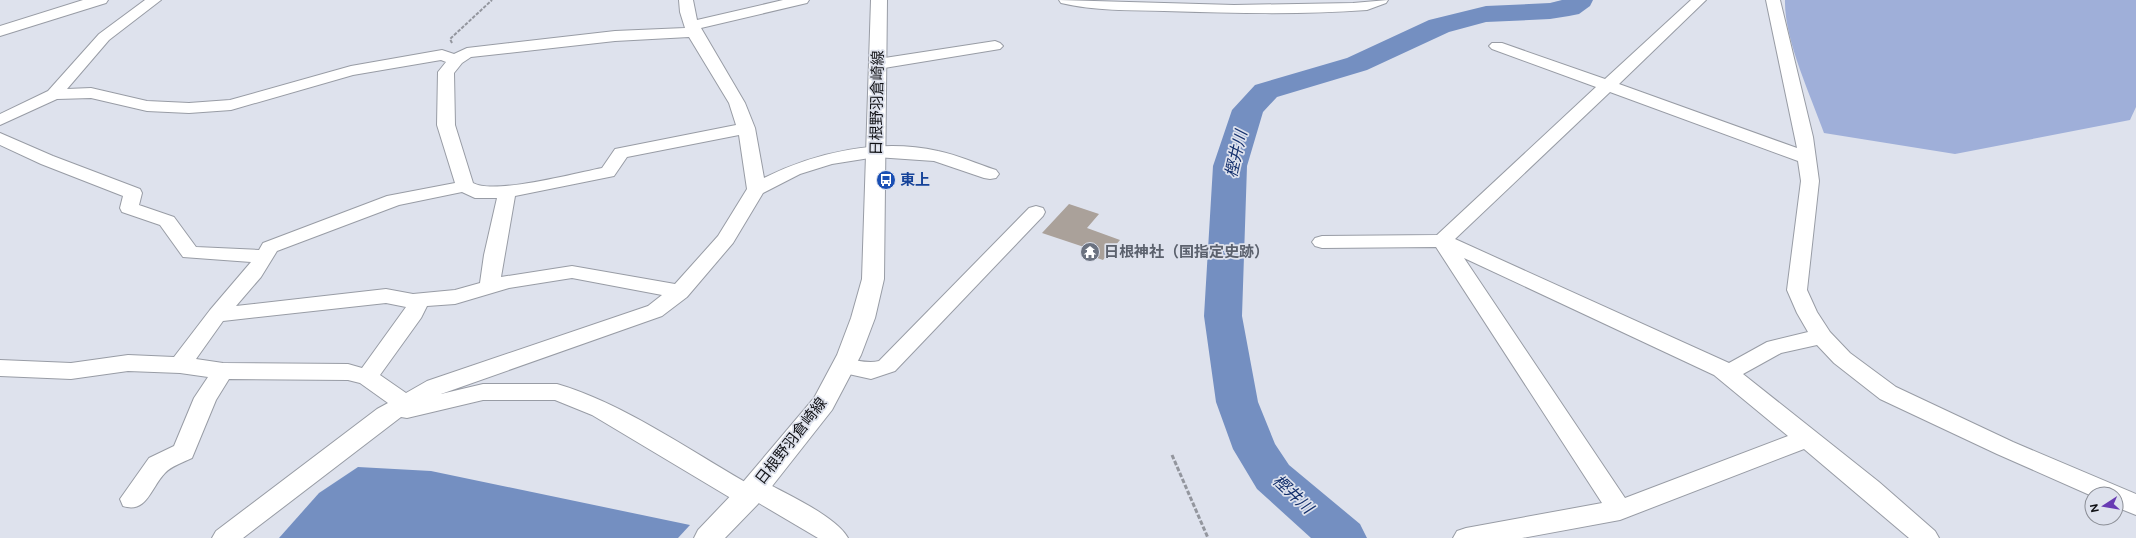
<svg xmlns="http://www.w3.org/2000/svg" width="2136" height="538" font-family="Figtree,'Noto Sans JP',sans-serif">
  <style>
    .green { fill: #9fafd9 }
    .water { fill: #748fc1 }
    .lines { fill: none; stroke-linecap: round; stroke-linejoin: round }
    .river { fill: #748fc1; fill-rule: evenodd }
    .building { fill: #aaa19a }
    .minor-casing { stroke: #989ca5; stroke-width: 2 }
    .major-casing { stroke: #989ca5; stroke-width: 2 }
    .path-far1 { stroke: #93969e; stroke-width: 2; stroke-dasharray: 3.5 1.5; stroke-linecap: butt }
    .path { stroke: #93969e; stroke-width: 3; stroke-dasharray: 4.5 2; stroke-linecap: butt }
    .minor { fill: #fff; fill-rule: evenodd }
    .major { fill: #fff; fill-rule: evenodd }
    .labels { text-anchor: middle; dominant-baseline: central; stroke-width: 3.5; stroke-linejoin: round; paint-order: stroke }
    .street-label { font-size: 15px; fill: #0f1014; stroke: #dee2ed }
    .transit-label { font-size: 15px; font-weight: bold; fill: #164399; stroke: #dee2ed; text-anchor: start }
    .worship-label { font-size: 15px; font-weight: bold; fill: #5b616d; stroke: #dee2ed; text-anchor: start }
    .water-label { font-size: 16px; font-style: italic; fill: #14306d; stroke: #dee2ed }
  </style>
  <rect width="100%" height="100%" fill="#dee2ed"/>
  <path class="green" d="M1785 0H2136V107L2130 120 1955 154 1824 133C1811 96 1784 39 1785 0Z"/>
  <polygon class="water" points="358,467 431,471 690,525 678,538 279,538 319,493"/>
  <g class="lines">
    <polygon class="river" points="1562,0 1593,0 1590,6 1579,14 1569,16 1550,19 1486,22 1449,32 1367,70 1277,97 1263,112 1247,166 1242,316 1258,402 1275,444 1289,465 1360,524 1367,538 1311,538 1257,489 1233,449 1216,402 1204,316 1213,166 1232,110 1255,85 1347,58 1429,20 1486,6 1550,3"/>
  </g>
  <polygon class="building" points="1069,204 1099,214 1087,228 1120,240 1103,260 1083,253 1087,248 1042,233"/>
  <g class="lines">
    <defs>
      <g id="minor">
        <path d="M145 0H161L109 40 67 89 91 88 147 101 189 103 230 100 351 66 442 50 454 54 467 48 615 31 685 28 680 12 679 0H693L697 20 783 0H809L807 3 701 28 745 103 755 128 764 178C816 152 880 138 938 151 958 155 977 164 996 170L999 174 996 178 990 179 984 178 934 161 876 157 832 164 800 174 763 193 733 243 687 297 662 316 441 394 483 384H557C622 403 686 448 745 482L754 478 763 481C786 494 836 516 848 538H818L757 502 748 506 739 503 592 415 555 400H483L407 418 401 417 243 538H212L216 531 377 409 388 403 360 383 348 380 229 379 216 400 192 458C184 462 171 466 165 473 151 487 147 514 123 506L120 499 149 458 174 446 194 398 208 377 180 373 128 371 71 379 0 376V360L71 363 128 355 174 357 210 310 251 262 183 257 160 225 122 212 120 208 123 196 41 164 0 145V133L53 156 140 189 142 193 139 205 174 217 196 247 259 250 263 243 387 196 455 183 437 125 438 72 446 62 441 60 353 75 231 110 189 113 147 111 91 98 57 99 0 125V114L48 91 99 34ZM689 37 729 103 736 125 615 149 602 168C576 173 494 195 473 183L455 125 454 73 462 63 471 57 615 41ZM739 135 747 189 718 236 675 284 572 266 501 277 515 196 614 176 627 157ZM462 192 475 198H497L484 255 480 283 455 290 413 294 386 289 236 306 261 277 277 251 399 205ZM572 278 662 295 648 306 427 381 406 393 380 375 421 318 427 306 455 304 509 288ZM386 303 406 307 362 368 348 364 223 363 196 359 223 321Z"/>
        <path d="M1059 0 1234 5 1353 3 1388 0 1386 3 1367 10C1300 15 1231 13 1164 11 1130 10 1094 11 1061 3Z"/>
        <path d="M1691 0H1706L1619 84 1797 148 1766 0H1780L1813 137 1819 181 1807 290 1817 312 1830 332 1850 353 1896 387 2013 442 2136 494V515L2116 507V494H2092V496L1997 454 1880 399 1834 363 1817 345 1781 353 1743 374 1879 482 1935 531 1939 538H1909L1804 449 1620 520 1522 538H1453L1457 531 1466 528 1602 503 1436 247 1322 248 1315 246 1312 242 1315 238 1322 236 1437 235 1596 87 1492 49 1489 46 1492 43H1502L1605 79ZM1610 92 1798 161 1801 181 1787 290 1797 313 1808 332 1767 342 1729 363 1455 239ZM1464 258 1714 375 1788 436 1625 498Z"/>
        <polygon points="995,41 1000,43 1003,46 1000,49 878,69 872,67 870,64 872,61 878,59"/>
        <path d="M1036 206 1043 208 1045 212 1043 216 895 371 871 379 835 371 832 366 835 361C850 356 864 365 879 361L1029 208Z"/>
      </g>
      <g id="major">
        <polygon points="83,0 108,0 106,3 0,36 0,26"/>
        <polygon points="871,0 887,0 884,279 875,318 861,355 832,410 758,504 725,538 694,538 698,530 738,488 814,398 837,355 851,318 862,279"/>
      </g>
    </defs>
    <use href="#minor" class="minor-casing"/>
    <use href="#major" class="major-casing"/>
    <polyline class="path-far1" points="452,43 450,39 492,0"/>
    <polyline class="path" points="1172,455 1208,538"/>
    <use href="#minor" class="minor"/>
    <use href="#major" class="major"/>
  </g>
  <defs>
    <symbol id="bus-disc" viewBox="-11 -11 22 22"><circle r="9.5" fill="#1a4fb4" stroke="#dee2ed"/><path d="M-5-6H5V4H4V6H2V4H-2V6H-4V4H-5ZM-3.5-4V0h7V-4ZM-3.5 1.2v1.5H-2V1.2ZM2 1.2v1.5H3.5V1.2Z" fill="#fff"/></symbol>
    <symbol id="temple-disc" viewBox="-11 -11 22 22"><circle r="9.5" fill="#6b7280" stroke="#dee2ed"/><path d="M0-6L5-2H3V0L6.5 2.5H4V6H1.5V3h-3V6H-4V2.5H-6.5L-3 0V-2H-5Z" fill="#fff"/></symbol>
  </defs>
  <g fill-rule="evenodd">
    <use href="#bus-disc" x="875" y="169" width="22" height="22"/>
    <use href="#temple-disc" x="1079" y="241" width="22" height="22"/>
  </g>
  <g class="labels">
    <g class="street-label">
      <text transform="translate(877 103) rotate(-89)">日根野羽倉崎線</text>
      <text transform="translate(791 441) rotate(-52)">日根野羽倉崎線</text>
    </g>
    <g class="transit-label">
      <text x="900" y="180">東上</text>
    </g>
    <g class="worship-label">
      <text x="1104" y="252">日根神社（国指定史跡）</text>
    </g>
    <g class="water-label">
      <text transform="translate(1236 154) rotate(-77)">樫井川</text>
      <text transform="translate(1293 494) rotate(43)">樫井川</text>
    </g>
  </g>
  <g transform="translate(2104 506) rotate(258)"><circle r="19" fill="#dee2ed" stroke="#8b8e96"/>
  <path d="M0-3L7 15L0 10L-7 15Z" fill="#683bb3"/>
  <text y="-6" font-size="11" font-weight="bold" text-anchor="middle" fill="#0f1014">N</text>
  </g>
</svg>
